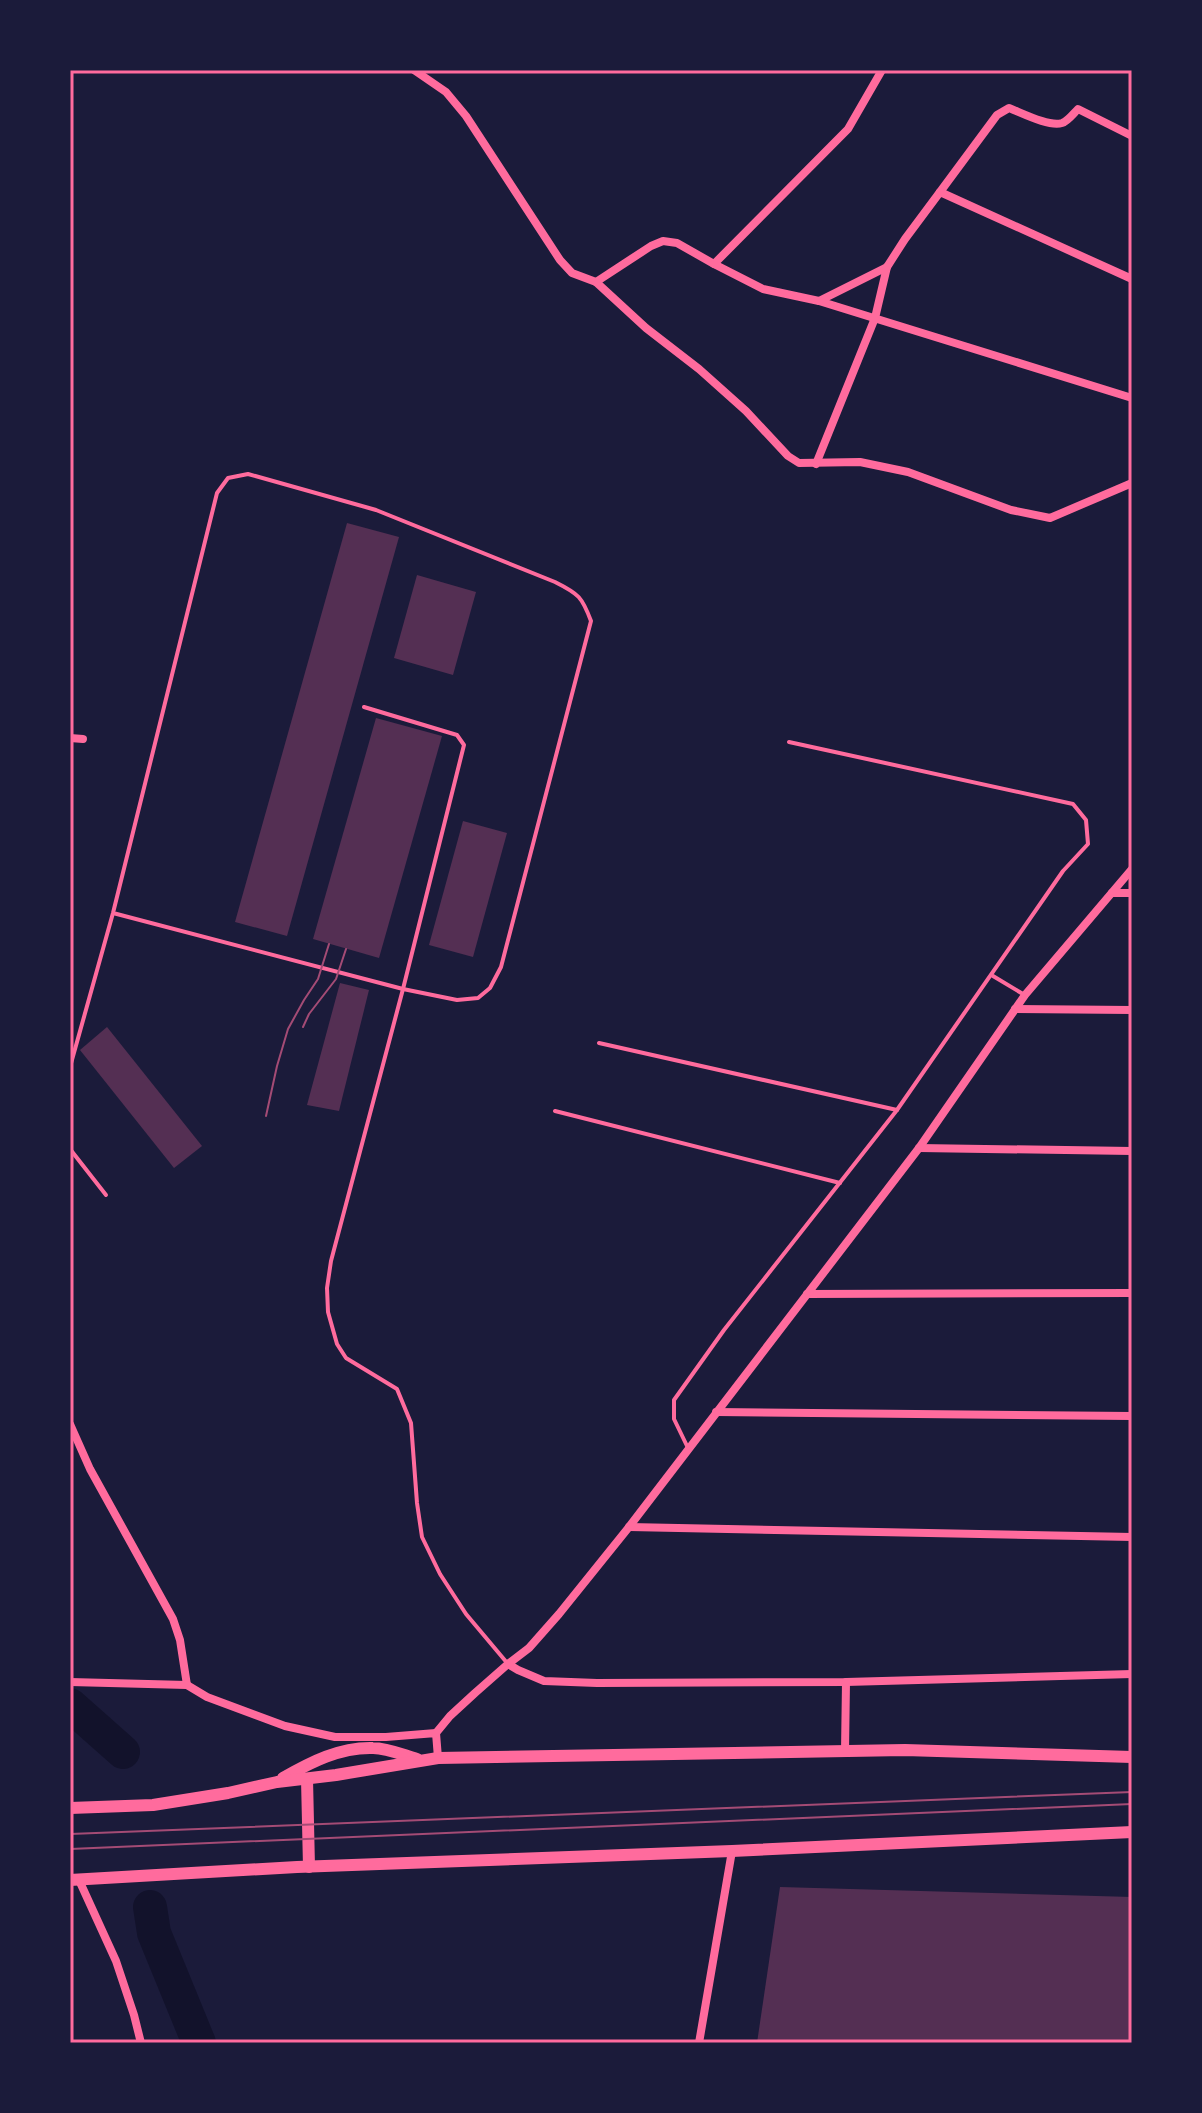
<svg xmlns="http://www.w3.org/2000/svg" width="1202" height="2113" font-family="'Fira Sans',sans-serif">
  <style>
    .lines { fill: none; stroke-linecap: round; stroke-linejoin: round }
    .river { stroke: #12122b; stroke-width: 34 }
    .building { fill: #542f53 }
    .service { stroke: #ff6b9d; stroke-width: 4 }
    .minor { stroke: #ff6b9d; stroke-width: 8 }
    .primary { stroke: #ff6b9d; stroke-width: 12 }
    .tram { stroke: #a44b75; stroke-width: 2 }
    .neatline { fill: none; stroke: #ff6b9d; stroke-width: 3 }
  </style>
  <rect width="100%" height="100%" fill="#1b1b3a"/>
  <g class="lines">
    <g class="river">
      <polyline points="70,1705 123,1752"/>
      <polyline points="150,1907 154,1933 199,2043"/>
    </g>
  </g>
  <g class="building">
    <polygon points="347,523 399,537 287,936 235,922"/>
    <polygon points="417,575 476,592 453,675 394,658"/>
    <polygon points="376,718 442,736 379,958 313,939"/>
    <polygon points="463,821 507,833 473,957 429,945"/>
    <polygon points="340,983 369,990 339,1111 307,1105"/>
    <polygon points="107,1027 202,1146 174,1168 80,1050"/>
    <polygon points="780,1887 1132,1897 1132,2043 757,2043"/>
  </g>
  <g class="lines">
    <g class="service">
      <polyline points="364,707 457,735 464,745 403,989 331,1261 327,1288 328,1312 337,1344 346,1358 397,1389 411,1423 417,1503 422,1537 440,1574 466,1614 508,1664"/>
      <polyline points="993,976 1023,994"/>
      <polyline points="599,1043 897,1110"/>
      <path d="M70 1067 113 913 217 493 228 478 248 474 376 510 555 582C579 594 582 597 591 621L501 967 490 988 478 998 457 1000 403 989 113 913"/>
      <polyline points="555,1111 840,1183"/>
      <polyline points="70,1149 106,1195"/>
      <polyline points="688,1448 674,1419 674,1400 724,1330 897,1110 1063,871 1088,844 1086,820 1073,804 789,742"/>
    </g>
    <g class="minor">
      <polyline points="414,70 446,92 466,116 560,260 572,273 596,282 651,246 663,241 677,243 714,264"/>
      <path d="M940 192 997 115 1009 108C1022 113 1049 127 1062 123 1068 121 1073 114 1078 109L1132 136"/>
      <polyline points="1132,279 940,192 905,239 887,267 819,301 1132,398"/>
      <polyline points="596,282 646,328 699,369 746,411 788,456 799,463 860,462 908,472 1011,510 1050,518 1132,483"/>
      <polyline points="819,301 763,289 714,264 848,129 882,70"/>
      <polyline points="816,464 875,318 887,267"/>
      <polyline points="70,738 83,739"/>
      <polyline points="1112,893 1132,893"/>
      <polyline points="1015,1009 1132,1010"/>
      <polyline points="919,1148 1132,1151"/>
      <polyline points="807,1294 1132,1293"/>
      <polyline points="716,1412 1132,1416"/>
      <polyline points="70,1424 90,1469 173,1619 180,1640 187,1685"/>
      <polyline points="629,1527 1132,1537"/>
      <polyline points="508,1664 518,1670 544,1681 597,1683 846,1682 1132,1674"/>
      <polyline points="70,1682 187,1685 207,1697 285,1726 335,1737 386,1737 436,1733 438,1758"/>
      <polyline points="436,1733 450,1716 475,1693 508,1664 529,1648 559,1614 629,1527 919,1148 1025,995 1132,869"/>
      <polyline points="845,1751 846,1682"/>
      <polyline points="79,1880 116,1961 134,2015 141,2043"/>
      <polyline points="699,2043 732,1851"/>
    </g>
    <g class="primary">
      <path d="M283 1778C311 1762 340 1747 373 1748 387 1748 403 1755 417 1759"/>
      <polyline points="307,1779 309,1867"/>
      <polyline points="70,1808 153,1805 228,1793 277,1782 336,1775 438,1758 905,1750 1132,1757"/>
      <polyline points="70,1880 297,1867 732,1851 1132,1832"/>
    </g>
    <g class="tram">
      <polyline points="303,1027 309,1014 336,979 346,949"/>
      <polyline points="266,1116 277,1066 288,1029 304,1000 318,979 329,944"/>
      <polyline points="70,1834 1132,1792"/>
      <polyline points="70,1849 1132,1804"/>
    </g>
  </g>
  <rect width="1202" height="2113" fill="none" stroke="#1b1b3a" stroke-width="144"/>
  <rect x="72" y="72" width="1058" height="1969" class="neatline"/>
</svg>
